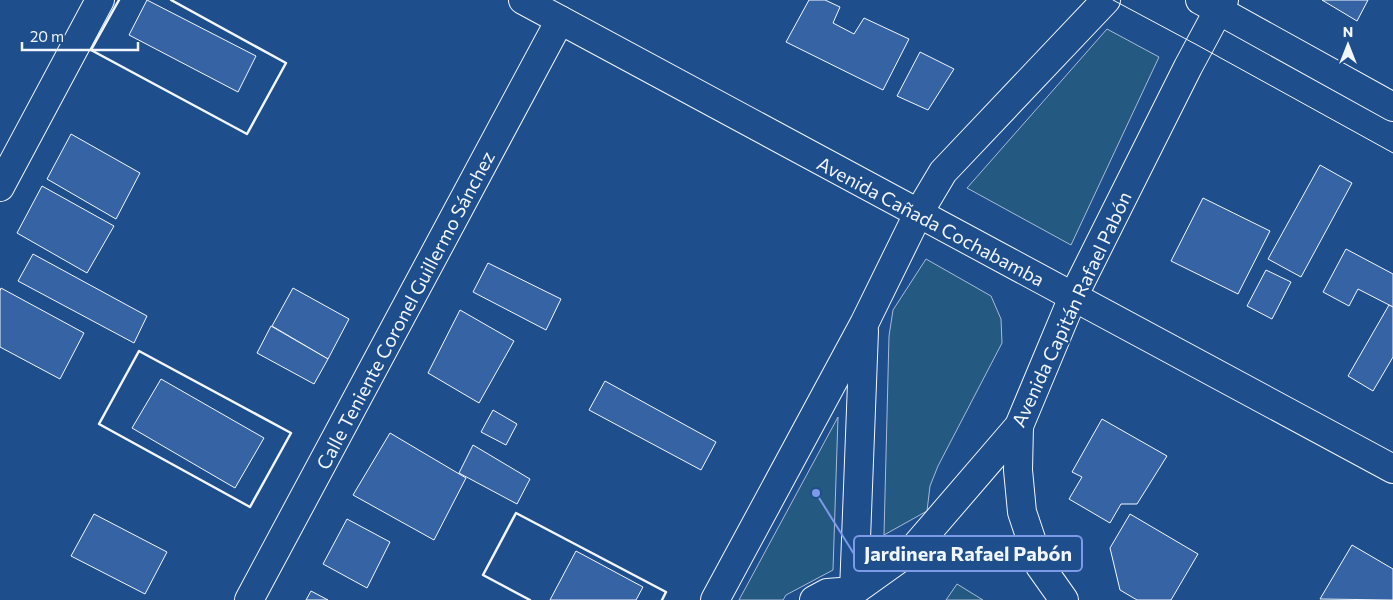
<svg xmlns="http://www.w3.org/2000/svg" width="1393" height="600" font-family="Commissioner,sans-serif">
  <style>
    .green { fill: #245a82; stroke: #a8bbd7 }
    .building { fill: #3563a3; stroke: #f2f6ff }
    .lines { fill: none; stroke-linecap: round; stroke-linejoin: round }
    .minor-casing { stroke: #f2f6ff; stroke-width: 30 }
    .secondary-casing { stroke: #f2f6ff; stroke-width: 30 }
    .minor { stroke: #1f4e8c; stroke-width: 28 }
    .secondary { stroke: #1f4e8c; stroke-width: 28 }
    .tram { stroke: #f2f6ff; stroke-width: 1 }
    .wall { stroke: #f2f6ff; stroke-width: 2.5 }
    .labels { text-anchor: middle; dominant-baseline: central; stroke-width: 4; stroke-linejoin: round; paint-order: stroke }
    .street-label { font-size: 19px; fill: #f2f6ff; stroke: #1f4e8c }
    .leader { fill: none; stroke: #7d9aea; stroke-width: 2 }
    .callout-dot { fill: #7d9aea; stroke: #1f4e8c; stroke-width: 2 }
    .callout { fill: #1f4e8c; stroke: #7d9aea; stroke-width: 2 }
    .callout-label { font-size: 20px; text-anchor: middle; font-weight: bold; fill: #f2f6ff }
  </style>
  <rect width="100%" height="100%" fill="#1f4e8c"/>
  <g class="green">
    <polygon points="1107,29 1159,57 1071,245 967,188"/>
    <polygon points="926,259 991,296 1001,319 1002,343 938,466 930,486 927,511 884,535 889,336 893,310"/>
    <polygon points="838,417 833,570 786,595 783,600 739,600"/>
    <polygon points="957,584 983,600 946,600"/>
  </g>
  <g class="building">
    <polygon points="147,0 256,56 238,92 129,35"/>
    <polygon points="809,0 825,0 840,7 833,23 854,34 864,18 909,39 883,90 786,42"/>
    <polygon points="1322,0 1368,0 1357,21"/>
    <polygon points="920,52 954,69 928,110 897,96"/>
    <polygon points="71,134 140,173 116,219 47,179"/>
    <polygon points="1320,165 1352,183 1301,277 1268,259"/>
    <polygon points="42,186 114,226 87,273 17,233"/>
    <polygon points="1203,198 1270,231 1238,294 1171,261"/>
    <polygon points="1346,249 1393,274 1393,307 1358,289 1349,306 1323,292"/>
    <polygon points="33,254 147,316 134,343 18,281"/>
    <polygon points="488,263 561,299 546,330 473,292"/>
    <polygon points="1266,270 1291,282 1272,319 1247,306"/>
    <polygon points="1,288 84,333 60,379 0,347 0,291"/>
    <polygon points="293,288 349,319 328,359 272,326"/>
    <polygon points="1389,305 1393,307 1393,357 1373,391 1348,376"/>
    <polygon points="460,310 514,341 479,403 428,373"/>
    <polygon points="271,326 328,359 314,384 257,353"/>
    <polygon points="161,379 264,438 235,488 132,428"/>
    <polygon points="605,381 716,442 701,470 589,410"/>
    <polygon points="493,410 517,424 506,445 481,432"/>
    <polygon points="1102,419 1167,456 1137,504 1121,504 1110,523 1069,499 1082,477 1072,472"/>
    <polygon points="390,433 466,478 434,540 353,495"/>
    <polygon points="473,445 530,479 517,504 459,473"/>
    <polygon points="94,514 167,552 145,594 71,556"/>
    <polygon points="1130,514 1198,554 1171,600 1137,600 1120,590 1110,548"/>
    <polygon points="347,519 390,542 367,588 323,564"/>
    <polygon points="1352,545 1393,569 1393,600 1320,599"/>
    <polygon points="576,551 643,587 636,600 550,600"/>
    <polygon points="311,591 328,600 306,600"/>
  </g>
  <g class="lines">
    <defs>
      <g id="minor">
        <polyline points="523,0 1393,469"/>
        <polyline points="1200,0 1393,107"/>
        <polyline points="0,187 100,0"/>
        <polyline points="249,600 560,20"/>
      </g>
      <g id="secondary">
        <polyline points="1019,426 1018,470 1022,512 1040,566 1064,600"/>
        <polyline points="854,591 864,331"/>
        <polyline points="715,600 864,324 918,214 943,172 1106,0"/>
        <polyline points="814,600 827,593 854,591 914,548 1019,426 1073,297 1188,67 1224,0"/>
      </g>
    </defs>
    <use href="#minor" class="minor-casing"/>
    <use href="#secondary" class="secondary-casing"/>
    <use href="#minor" class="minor"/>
    <use href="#secondary" class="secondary"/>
    <polyline class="tram" points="1113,0 1199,46 1393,153"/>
    <g class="wall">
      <polyline points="119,0 91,50 247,134 286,63 171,0"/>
      <polygon points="139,351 291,433 250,507 99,424"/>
      <polyline points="530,600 483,575 516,513 666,592 662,600"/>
    </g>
  </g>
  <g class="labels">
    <g class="street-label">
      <text transform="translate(931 221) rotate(28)">Avenida Cañada Cochabamba</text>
      <text transform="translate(1071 309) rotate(-65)">Avenida Capitán Rafael Pabón</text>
      <text transform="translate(405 310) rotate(-62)">Calle Teniente Coronel Guillermo Sánchez</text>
    </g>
  </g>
  <path class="leader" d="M816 493L854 554"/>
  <circle class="callout-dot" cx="816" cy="493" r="5"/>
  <rect class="callout" x="854" y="536" width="228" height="35" rx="5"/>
  <g class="callout-label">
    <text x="968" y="561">Jardinera Rafael Pabón</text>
  </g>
  <g transform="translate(1348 45)" stroke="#1f4e8c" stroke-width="4" paint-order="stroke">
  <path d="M0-4L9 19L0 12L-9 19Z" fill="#f2f6ff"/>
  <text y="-8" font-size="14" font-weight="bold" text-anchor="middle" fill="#f2f6ff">N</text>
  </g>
  <path d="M22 42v8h116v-8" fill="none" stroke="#f2f6ff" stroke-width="2.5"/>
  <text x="30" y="42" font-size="15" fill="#f2f6ff" stroke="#1f4e8c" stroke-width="4" paint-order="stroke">20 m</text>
</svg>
